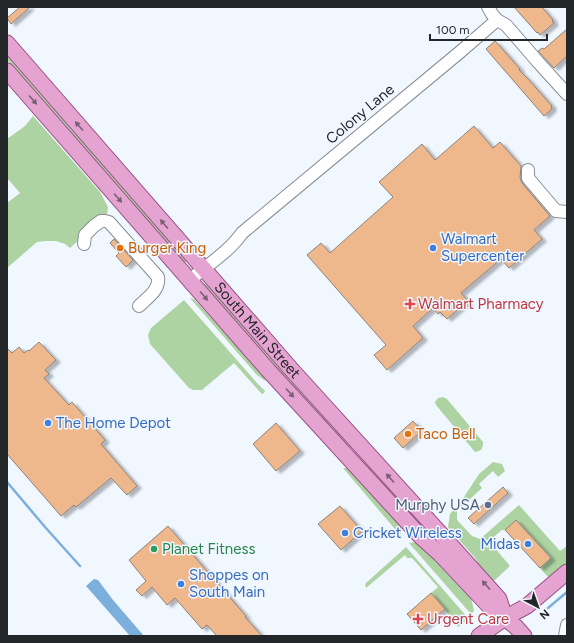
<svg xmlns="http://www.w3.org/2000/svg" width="574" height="643" font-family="Figtree,sans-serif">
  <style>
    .green { fill: #add3a3 }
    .water { fill: #7dafdd }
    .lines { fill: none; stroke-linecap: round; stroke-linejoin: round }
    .stream { stroke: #7dafdd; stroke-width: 2.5 }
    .building { fill: #eeb78c; stroke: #8b847e; filter: url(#shadow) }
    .minor-casing { stroke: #898e95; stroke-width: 14 }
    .major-casing { stroke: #965084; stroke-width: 17 }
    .minor { stroke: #fff; stroke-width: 12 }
    .major { stroke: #e5a3d2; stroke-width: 15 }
    .oneway { fill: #7b5f76 }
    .food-dot { fill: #e8710a; stroke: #f1f7ff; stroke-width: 1.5 }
    .shop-dot { fill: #3f7fe0; stroke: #f1f7ff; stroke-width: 1.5 }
    .health-dot { fill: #e0444e; stroke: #f1f7ff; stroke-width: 1.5 }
    .service-dot { fill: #5c6f8a; stroke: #f1f7ff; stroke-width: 1.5 }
    .leisure-dot { fill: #2e9e5b; stroke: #f1f7ff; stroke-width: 1.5 }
    .labels { text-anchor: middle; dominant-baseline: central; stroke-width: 3; stroke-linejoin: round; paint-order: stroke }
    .street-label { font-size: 15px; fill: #24272a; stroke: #f1f7ff }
    .shop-label { font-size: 15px; fill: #366cbe; stroke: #f1f7ff; text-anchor: start }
    .food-label { font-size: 15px; fill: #c56008; stroke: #f1f7ff; text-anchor: start }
    .health-label { font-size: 15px; fill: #be3a42; stroke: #f1f7ff; text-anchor: start }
    .service-label { font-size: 15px; fill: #4e5e75; stroke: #f1f7ff; text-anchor: end }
    .leisure-label { font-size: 15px; fill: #27864d; stroke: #f1f7ff; text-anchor: start }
  </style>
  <defs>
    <filter id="shadow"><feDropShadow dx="4.5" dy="2.5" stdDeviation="1" flood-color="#0004"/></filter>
  </defs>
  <rect width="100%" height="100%" fill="#f1f7ff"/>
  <g class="green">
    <polygon points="7,49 186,258 187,262 182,262 7,60"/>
    <polygon points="33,116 100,192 108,207 107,215 70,248 65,244 56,241 45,241 37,242 7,268 7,203 20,193 7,178 7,139 25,126"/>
    <polygon points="202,283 207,285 293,383 301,387 342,432 346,441 343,443 294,390"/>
    <polygon points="190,298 194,299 264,376 265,381 256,374"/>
    <polygon points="184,300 257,383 265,391 264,393 262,394 260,392 234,363 202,390 193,390 189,388 150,344 148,335 151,328"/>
    <path d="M443 397 447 399 483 442C483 448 482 451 475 452L436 405 435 402 438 398Z"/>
    <polygon points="361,459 387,486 405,500 494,599 426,533 359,461"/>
    <polygon points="493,462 502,464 505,471 498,477 493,471 479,484 482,488 457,511 457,520 472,536 480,539 519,505 560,551 567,546 567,566 552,579 547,576 540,568 551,558 516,520 505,530 502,530 489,541 510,566 495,580 490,581 475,558 448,527 450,514 462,500 479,474"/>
    <polygon points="343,468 347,468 354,470 399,520 402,529 400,535"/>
    <polygon points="417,542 422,545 471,597 474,611 471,614 409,543"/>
    <polygon points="406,547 469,619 458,627 456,623 458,620 454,615 451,617 431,593 438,587 412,558 407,558 405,555 366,588 365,584"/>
  </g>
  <polygon class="water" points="94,579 98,580 113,600 144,636 130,636 86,586"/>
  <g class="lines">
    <g class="stream">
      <polyline points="7,482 45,527 80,566"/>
      <polyline points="548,608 567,592"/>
    </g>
  </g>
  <g class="building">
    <polygon points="20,7 30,7 11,24 7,18"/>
    <polygon points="514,7 542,7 553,20 552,21 554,23 540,35 538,32 537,33"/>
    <polygon points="567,29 567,56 554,68 538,51 542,48 544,49"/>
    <polygon points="495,41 497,43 520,69 519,70 529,80 552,106 551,107 552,109 544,116 486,49"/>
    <polygon points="474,126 493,148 500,142 521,166 520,178 522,183 550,216 534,230 542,239 509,268 501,259 461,293 468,301 447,319 440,312 438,314 433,308 413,326 423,338 387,370 374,355 386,345 307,255 321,243 330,253 393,197 379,182 422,144 435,160"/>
    <polygon points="114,239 133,260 126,267 116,256 119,253 110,243"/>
    <polygon points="39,342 56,360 45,370 49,374 44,378 69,405 72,402 105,440 101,444 137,486 127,495 111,478 76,507 74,505 61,516 7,454 7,348 12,353 19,347 24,353 28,350 29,351"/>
    <polygon points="413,421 422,431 403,448 394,438"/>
    <polygon points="276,423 300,451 276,471 253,444"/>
    <polygon points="503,487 508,493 474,524 468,518"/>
    <polygon points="340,506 362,531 341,550 318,524"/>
    <polygon points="516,520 551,558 540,568 505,530"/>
    <polygon points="168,526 246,616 245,617 262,636 217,636 207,625 202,629 175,598 167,605 152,587 142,596 136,590 146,581 129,560"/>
    <polygon points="431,593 445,609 421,630 407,614"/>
  </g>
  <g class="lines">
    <defs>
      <g id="minor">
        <polyline points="488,7 492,14 497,20 506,25 538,62 567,94"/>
        <polyline points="528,170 528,178 556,211 567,212"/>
        <path d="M84 244 85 235 94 226 101 221H105L109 222 158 277C160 290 148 297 139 306"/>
        <path d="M190 280C207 265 229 252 242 233L460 52 497 20"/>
        <polyline points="565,636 567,625"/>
      </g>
      <g id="major">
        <path id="s1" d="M7 43 291 369 439 532 499 599 505 618"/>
        <polyline points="7,71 268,370 421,537 441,555 489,606 516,627 524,636"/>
        <polyline points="479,636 505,618 527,606 567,572"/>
      </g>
    </defs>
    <use href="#minor" class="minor-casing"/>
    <use href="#major" class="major-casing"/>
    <use href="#minor" class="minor"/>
    <use href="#major" class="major"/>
  </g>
  <defs><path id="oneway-solid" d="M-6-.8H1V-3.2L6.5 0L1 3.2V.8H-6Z"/></defs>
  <g class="oneway">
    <use href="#oneway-solid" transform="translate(33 100) rotate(49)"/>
    <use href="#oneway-solid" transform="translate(79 126) rotate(-131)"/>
    <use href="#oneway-solid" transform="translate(118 198) rotate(49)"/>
    <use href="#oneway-solid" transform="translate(164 224) rotate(-131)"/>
    <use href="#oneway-solid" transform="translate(204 296) rotate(49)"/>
    <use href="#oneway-solid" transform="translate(290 393) rotate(48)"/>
    <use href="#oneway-solid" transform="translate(390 478) rotate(-132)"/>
    <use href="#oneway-solid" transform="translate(486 585) rotate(-132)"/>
  </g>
  <g class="food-dot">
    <circle cx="120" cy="248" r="4"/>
    <circle cx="408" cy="434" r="4"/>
  </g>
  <g class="shop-dot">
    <circle cx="433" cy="248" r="4"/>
    <circle cx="48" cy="423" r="4"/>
    <circle cx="345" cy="533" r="4"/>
    <circle cx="528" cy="544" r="4"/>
    <circle cx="181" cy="584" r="4"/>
  </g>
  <g class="health-dot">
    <path d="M408 298h4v4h4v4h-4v4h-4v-4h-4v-4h4z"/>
    <path d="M416 613h4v4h4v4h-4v4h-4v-4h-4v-4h4z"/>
  </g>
  <circle class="service-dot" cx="488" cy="505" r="4"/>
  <circle class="leisure-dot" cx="154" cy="549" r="4"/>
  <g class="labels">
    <g class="street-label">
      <text transform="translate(360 114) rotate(-40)">Colony Lane</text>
      <text stroke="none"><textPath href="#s1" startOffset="381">South Main Street</textPath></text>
    </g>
    <g class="shop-label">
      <text x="441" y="239">Walmart<tspan x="441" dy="17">Supercenter</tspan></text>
      <text x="56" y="423">The Home Depot</text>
      <text x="353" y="533">Cricket Wireless</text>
      <text x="520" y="544" text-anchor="end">Midas</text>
      <text x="189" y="575">Shoppes on<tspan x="189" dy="17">South Main</tspan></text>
    </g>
    <g class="food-label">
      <text x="128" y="248">Burger King</text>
      <text x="416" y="434">Taco Bell</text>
    </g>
    <g class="health-label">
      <text x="418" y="304">Walmart Pharmacy</text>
      <text x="427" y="619">Urgent Care</text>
    </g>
    <g class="service-label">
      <text x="480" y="505">Murphy USA</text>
    </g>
    <g class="leisure-label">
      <text x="162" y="549">Planet Fitness</text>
    </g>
  </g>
  <rect width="574" height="643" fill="none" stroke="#24272a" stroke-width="16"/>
  <g transform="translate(538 607) rotate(139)" stroke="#f1f7ff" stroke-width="3" paint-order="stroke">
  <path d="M0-3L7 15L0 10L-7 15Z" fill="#24272a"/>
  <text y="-6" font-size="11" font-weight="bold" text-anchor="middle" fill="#24272a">N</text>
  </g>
  <path d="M430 34v6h117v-6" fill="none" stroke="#24272a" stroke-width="2"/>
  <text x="436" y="34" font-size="12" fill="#24272a" stroke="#f1f7ff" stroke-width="3" paint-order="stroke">100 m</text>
</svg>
